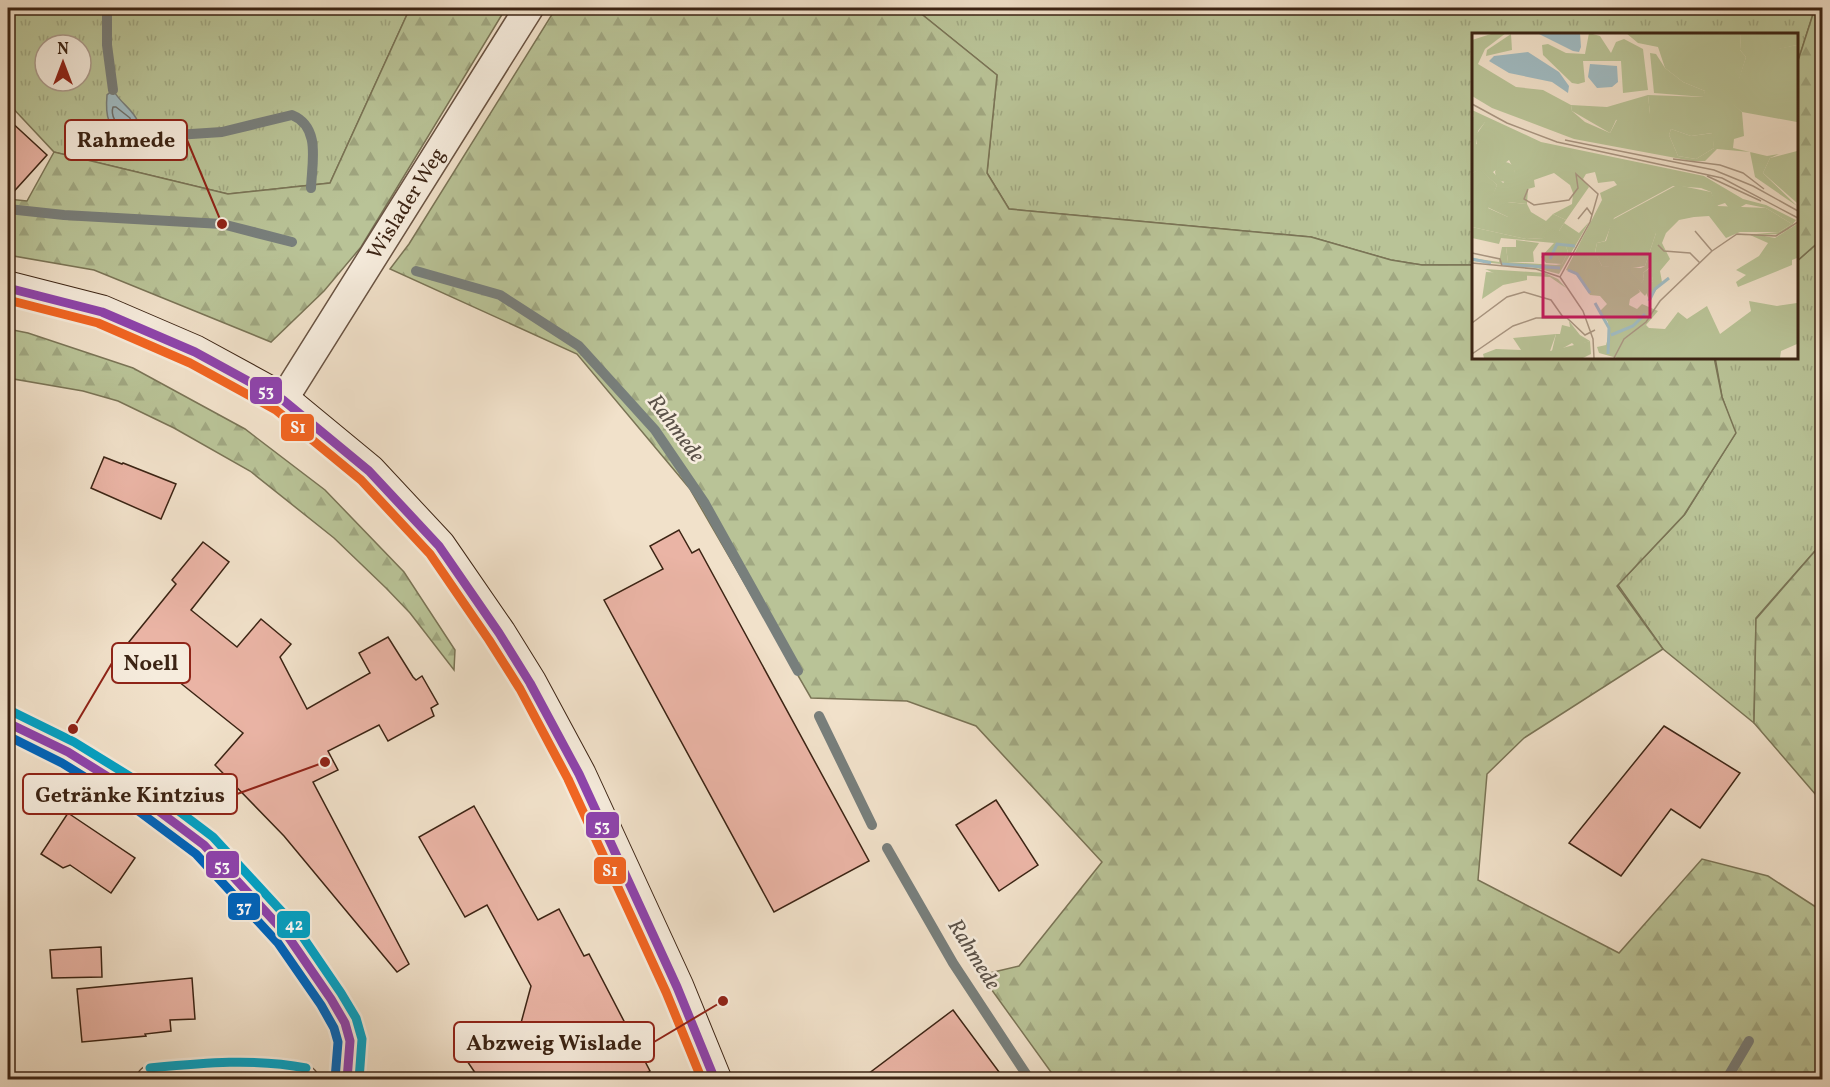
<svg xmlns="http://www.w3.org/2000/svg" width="1830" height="1087" font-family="Vollkorn,serif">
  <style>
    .grass { fill: url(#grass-tufts); stroke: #7a7456; stroke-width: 1.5; fill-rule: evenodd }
    .forest { fill: url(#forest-firs); stroke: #7a7456; stroke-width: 1.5 }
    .water { fill: #a0bbc2; stroke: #787f7c; stroke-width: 1.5 }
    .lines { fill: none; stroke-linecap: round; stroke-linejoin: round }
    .shore { stroke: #6e706b; stroke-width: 1.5 }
    .stream { stroke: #787f7c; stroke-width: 10 }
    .building { fill: #eab4a5; stroke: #3c2414; stroke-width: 1.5 }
    .street-casing { stroke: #695342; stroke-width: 31 }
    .secondary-casing { stroke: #3c2414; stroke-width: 35 }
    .street { stroke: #f6ecdd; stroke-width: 28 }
    .secondary { stroke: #f6ecdd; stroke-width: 33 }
    .bus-1-casing { stroke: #f6ecdd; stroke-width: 14 }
    .bus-2-casing { stroke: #f6ecdd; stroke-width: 14 }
    .bus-3-casing { stroke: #f6ecdd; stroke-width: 14 }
    .bus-4-casing { stroke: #f6ecdd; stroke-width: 14 }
    .bus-1 { stroke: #8e44ad; stroke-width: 9 }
    .bus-2 { stroke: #f26522; stroke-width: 9 }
    .bus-3 { stroke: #0065bd; stroke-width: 9 }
    .bus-4 { stroke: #03a2c5; stroke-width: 9 }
    .labels { text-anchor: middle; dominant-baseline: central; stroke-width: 5; stroke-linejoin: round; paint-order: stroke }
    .street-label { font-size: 21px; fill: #3c2414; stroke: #f6ecdd }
    .water-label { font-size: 22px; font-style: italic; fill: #5a5148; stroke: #f6ecdd }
    .inset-river { fill: none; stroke: #a0bbc2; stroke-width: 3 }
    .inset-road { fill: none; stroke: #a99581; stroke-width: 1.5 }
    .view { fill: #c2185b; fill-opacity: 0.15; stroke: #c2185b; stroke-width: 3 }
    .inset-edge { fill: none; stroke: #3c2414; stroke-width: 3 }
    .leader { fill: none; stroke: #8f2418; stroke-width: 2 }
    .callout-dot { fill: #8f2418; stroke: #f6ecdd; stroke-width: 2 }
    .callout { fill: #f6ecdd; stroke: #8f2418; stroke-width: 2 }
    .callout-label { font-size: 22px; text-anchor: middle; font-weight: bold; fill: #3c2414 }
    .line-badge { stroke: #f6ecdd; stroke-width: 2 }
    .badge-label { font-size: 16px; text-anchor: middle; font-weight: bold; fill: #fff }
  </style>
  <defs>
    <pattern id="grass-tufts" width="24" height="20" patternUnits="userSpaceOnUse" patternTransform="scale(1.5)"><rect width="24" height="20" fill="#b9c397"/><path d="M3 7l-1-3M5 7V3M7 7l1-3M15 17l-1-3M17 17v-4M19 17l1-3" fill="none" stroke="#a0a781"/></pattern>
    <pattern id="forest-firs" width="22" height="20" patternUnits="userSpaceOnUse" patternTransform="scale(1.5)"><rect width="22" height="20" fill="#b9c397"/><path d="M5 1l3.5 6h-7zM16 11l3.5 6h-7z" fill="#a0a781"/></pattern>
  </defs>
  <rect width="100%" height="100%" fill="#f1e1ca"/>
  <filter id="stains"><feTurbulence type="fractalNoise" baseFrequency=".00333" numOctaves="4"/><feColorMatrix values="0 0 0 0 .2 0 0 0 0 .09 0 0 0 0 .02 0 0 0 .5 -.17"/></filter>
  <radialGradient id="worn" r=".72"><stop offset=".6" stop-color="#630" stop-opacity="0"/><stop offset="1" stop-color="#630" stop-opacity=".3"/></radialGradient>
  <g class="grass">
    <path d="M8 8H410L330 183 228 194 54 152 8 103ZM45 45H81V81H45Z"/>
    <polygon points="914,8 1815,8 1796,67 1796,34 1473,34 1473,265 1422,265 1391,260 1311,237 1009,209 987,173 997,75"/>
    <polygon points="1822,239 1822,543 1756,618 1754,723 1663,649 1618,585 1685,514 1735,434 1722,397 1715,357 1796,357 1796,262"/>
  </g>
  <g class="forest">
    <polygon points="410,8 506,8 361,247 324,291 271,342 94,270 8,255 8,199 27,201 54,152 228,194 330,183"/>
    <polygon points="556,8 914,8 997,75 987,173 1009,209 1311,237 1391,260 1422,265 1473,265 1473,357 1714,357 1722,397 1736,433 1684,515 1617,586 1663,649 1524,738 1487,774 1478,880 1619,953 1702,859 1768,876 1822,911 1822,1079 1056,1079 981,975 1019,966 1102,862 976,726 907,701 811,698 690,489 577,354 390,269 409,244"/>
    <polygon points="1815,8 1822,8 1822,239 1796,262 1796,67"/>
    <polygon points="8,329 28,333 133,368 245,429 325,490 404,572 455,650 454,670 410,613 386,588 334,538 250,471 174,428 118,401 83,391 8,378"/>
    <polygon points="1822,543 1822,785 1816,795 1754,723 1756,619"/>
  </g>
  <path class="water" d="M113 90C121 104 133 109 138 122L135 132 125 140C108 125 105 118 107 95Z"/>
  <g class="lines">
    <path class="shore" d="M113 107H116L130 118 131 123 127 130H124C117 125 110 116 113 107Z"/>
    <g class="stream">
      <polyline points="109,8 107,12 107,45 113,90"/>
      <path d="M176 135 222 132 292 115C321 127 312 162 311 188"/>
      <polyline points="8,209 64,215 222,224 292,242"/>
      <polyline points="416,271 500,295 579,346 655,430 704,502 798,671"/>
      <polyline points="819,716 872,825"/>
      <polyline points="1822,809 1822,808"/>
      <polyline points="887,848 953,963 1030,1080"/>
      <polyline points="1726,1080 1749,1041"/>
    </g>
  </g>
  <g class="building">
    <polygon points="8,119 47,155 8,198"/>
    <polygon points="104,457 122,464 123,463 176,484 161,519 91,488"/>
    <polygon points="679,530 692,553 699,549 869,861 774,912 604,600 663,569 650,546"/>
    <polygon points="203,542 229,562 191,610 237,647 261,619 291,644 280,657 307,709 370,673 359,653 388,637 413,677 416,680 422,676 438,704 431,708 434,716 388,741 379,725 328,751 338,770 313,782 409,964 397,972 284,836 215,765 243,733 129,642 176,584 172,580"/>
    <polygon points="1664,726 1740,773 1700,828 1671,809 1621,876 1569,843"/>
    <polygon points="996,800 1038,865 999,891 956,825"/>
    <polygon points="474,806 538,920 559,909 584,956 589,954 650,1071 634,1080 480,1080 465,1058 493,1044 490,1039 521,1023 531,986 487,905 465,917 419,837"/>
    <polygon points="68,813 135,858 111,893 70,865 63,868 41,854"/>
    <polygon points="101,947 102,977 52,978 50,950"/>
    <polygon points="192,978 195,1019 170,1020 171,1031 145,1034 146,1036 82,1042 77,989"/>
    <polygon points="953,1010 1005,1080 860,1080"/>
  </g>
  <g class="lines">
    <defs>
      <g id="street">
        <polyline points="283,400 529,8"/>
        <polyline points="8,723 68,752 140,797 204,845 287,935 331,999 345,1023 350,1041 347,1080"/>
        <path d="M151 1080C202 1075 253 1068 304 1080"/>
      </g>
      <polyline id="secondary" points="8,288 102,312 195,352 283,400 369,471 439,546 499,633 530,683 579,774 677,987 715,1080"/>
    </defs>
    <use href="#street" class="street-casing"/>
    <use href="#secondary" class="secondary-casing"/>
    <use href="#street" class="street"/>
    <use href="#secondary" class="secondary"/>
    <defs>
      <g id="bus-1">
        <polyline points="8,288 102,312 195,352 283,400 369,471 439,546 499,633 530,683 579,774 677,987 715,1080"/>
        <polyline points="8,723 68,752 140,797 204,845 287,935 331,999 345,1023 350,1041 347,1080"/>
      </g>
      <polyline id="bus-2" points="8,300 98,323 190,363 276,410 361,480 430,554 489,640 520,689 568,779 666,992 702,1080"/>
      <polyline id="bus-3" points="8,736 62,763 133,807 196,854 278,943 321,1005 334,1028 338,1042 335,1079"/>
      <g id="bus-4">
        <polyline points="13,712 74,742 147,787 213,837 296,927 341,993 356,1018 362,1039 359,1080"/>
        <path d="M150 1068C203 1063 254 1058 306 1068"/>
      </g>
    </defs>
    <use href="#bus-1" class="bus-1-casing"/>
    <use href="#bus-2" class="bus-2-casing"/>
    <use href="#bus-3" class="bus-3-casing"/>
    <use href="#bus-4" class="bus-4-casing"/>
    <use href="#bus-1" class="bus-1"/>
    <use href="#bus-2" class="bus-2"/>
    <use href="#bus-3" class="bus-3"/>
    <use href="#bus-4" class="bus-4"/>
  </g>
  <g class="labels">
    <g class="street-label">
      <text transform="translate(407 204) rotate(-58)">Wislader Weg</text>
    </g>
    <g class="water-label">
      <text transform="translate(675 429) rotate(53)">Rahmede</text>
      <text transform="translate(973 955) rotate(58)">Rahmede</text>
    </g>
  </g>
  <g transform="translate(1472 33)">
    <rect width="326" height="326" fill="#f1e1ca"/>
    <path d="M269 0H294V18L325 12V89L270 79 259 70 274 24 268 17ZM178 20 184 21 193 35 211 49 233 58 232 64 182 60ZM176 62 178 81 144 87 138 100 100 78 99 72 135 74ZM0 83 14 88 6 98 4 113 0 112ZM199 96 219 103 241 100 242 115 224 126 206 123 197 102ZM325 118 326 119 325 170 291 140 298 125ZM23 139a10 10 0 1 1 20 0a10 10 0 1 1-20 0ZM8 136 25 152 16 175 36 184 35 169 55 171 59 179 74 188 81 181 94 187 87 198 72 205 54 206 0 194V140ZM205 152 239 159 246 173 294 175 320 191 307 199H268L254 205 237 183 222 184 207 187 194 200H184L173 233 154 236 130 233 123 220 125 210 134 208 140 187ZM44 207 67 210 61 219 62 229H36L34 214H44ZM82 210 93 211 96 219 90 231 74 230 69 224ZM179 234 181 248 173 263 165 255 172 246 171 240ZM14 239 55 241V247L31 252 10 266ZM84 301 78 318 118 308 119 321 111 325H12L11 321 24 316 49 317 41 305Z" fill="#b9c397"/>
    <path d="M22 0H34L13 16 6 31 44 54 71 57 99 72 100 78 113 89 138 100 148 81H178L176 62 231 64 233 58 211 49 193 35 186 14 166 10 154 0H269L268 17 274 24 260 70 270 79 272 103 262 106 261 115 295 123 307 121 298 125 291 140 325 173 283 144 278 119 245 116 233 128H220L102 106 20 75 0 63V7ZM199 96 219 103 240 100 242 115 224 126 206 123 197 102ZM117 0 128 3 139 20 144 9 152 6 171 16 176 57 151 60 149 28H111L113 49 106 51 100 50 71 22 70 12 76 11 94 20 113 21ZM294 0H325V12L294 19ZM39 1 40 17 14 23 15 17ZM0 77 69 109 232 143 271 166 294 172 324 187 317 196 308 201 287 202 303 205 325 191V225L320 227V232L266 254 264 249 274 242 264 237 287 223 296 210 278 202 262 203 307 199 320 191 294 175 274 171 260 179 253 170 244 173 239 159 229 155 201 153 142 185 133 208 125 210 123 219 130 233 169 235 173 233 184 200H194L190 210 198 226 188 238 190 249 177 267 173 257 181 248 178 234 171 240 172 246 166 255 168 259 158 266 157 272 165 276 170 271 186 278 174 292 177 295 193 296 206 279 215 286 235 273 248 301 279 278 277 268 305 273 325 270V311L309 318 308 325H145L127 320 125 314 134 312 137 301 136 289 128 278 135 271 128 263 118 262 105 241 94 237 130 167 128 160 145 152 142 148 126 150 123 139 114 141 111 146 117 154 94 187 81 181 100 171 101 160 98 152 82 140 62 147 63 154 56 156 55 171 36 169V184L15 174 25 152 8 137 0 140V112L5 111 4 102 13 89 2 86ZM37 127 43 139 31 150 21 139ZM117 189 87 241 60 234 0 228V225L27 229 30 214H34L36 229 84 232 90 231 96 219 93 211 29 205 27 211 0 205V194L54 206 72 205 76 196 87 198 92 190 107 200ZM13 236 73 240 86 246 94 255 78 244 24 241ZM97 288 108 302 118 308 103 313 100 310 79 322 84 301H88L90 292 98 294Z" fill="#b9c397" fill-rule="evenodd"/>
    <path d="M65 0H108L109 14 107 19 101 18ZM56 19 87 39 97 53 96 60 80 49 37 40 17 28 22 23ZM118 31 145 33 146 49 140 54 125 55 116 44Z" fill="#a0bbc2"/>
    <path class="inset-river" d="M0 226 19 230M78 226 85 211 103 213M29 231 88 235M96 237 105 241 118 260M177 268 183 256 197 245M123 270 137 295 136 321M139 302 161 293 173 281"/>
    <path class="inset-road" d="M0 71 35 90 85 109 250 145 326 185M93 107 242 137 281 153 326 178M201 126 248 132 271 140 292 156M235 143 289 168M56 156 52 166 62 172 97 167 106 155 104 141 126 161 118 189 88 244M106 186 115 175 120 182M186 212 192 218 218 220 228 230M240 218 265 201 304 203 326 189M0 220 28 226 30 233M0 230 64 236 88 244 111 278 121 306 122 325M0 290 35 264 52 259 79 267 91 284M0 321 41 293 64 285H95L113 302 123 297M142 325 152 306 174 289 188 268 240 218 223 198"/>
    <path class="view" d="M71 221H178V284H71Z"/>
    <rect width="326" height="326" class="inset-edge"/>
  </g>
  <path class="leader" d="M222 224L187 140M73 729L112 663M325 762L237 794M723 1001L654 1042"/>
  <g class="callout-dot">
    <circle cx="222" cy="224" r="6"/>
    <circle cx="73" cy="729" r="6"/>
    <circle cx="325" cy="762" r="6"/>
    <circle cx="723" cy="1001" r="6"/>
  </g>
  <g class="callout">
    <rect x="65" y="120" width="122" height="40" rx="6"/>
    <rect x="112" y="643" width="78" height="40" rx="6"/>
    <rect x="23" y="774" width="214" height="40" rx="6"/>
    <rect x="454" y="1022" width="200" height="40" rx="6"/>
  </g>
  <g class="callout-label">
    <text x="126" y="147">Rahmede</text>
    <text x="151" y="670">Noell</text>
    <text x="130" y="802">Getränke Kintzius</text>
    <text x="554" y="1050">Abzweig Wislade</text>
  </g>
  <g class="line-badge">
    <rect x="249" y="376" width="34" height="29" rx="6" fill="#8e44ad"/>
    <rect x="280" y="413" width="35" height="29" rx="6" fill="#f26522"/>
    <rect x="585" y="811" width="35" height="28" rx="6" fill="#8e44ad"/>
    <rect x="205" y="850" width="35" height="29" rx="6" fill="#8e44ad"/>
    <rect x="593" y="856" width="34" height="29" rx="6" fill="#f26522"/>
    <rect x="227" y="892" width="34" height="29" rx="6" fill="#0065bd"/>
    <rect x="276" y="910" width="35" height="29" rx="6" fill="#03a2c5"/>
  </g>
  <g class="badge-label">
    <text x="266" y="396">53</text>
    <text x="298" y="433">S1</text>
    <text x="602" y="831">53</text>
    <text x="222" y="871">53</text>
    <text x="610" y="876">S1</text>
    <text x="244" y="912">37</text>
    <text x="294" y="930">42</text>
  </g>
  <rect width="1830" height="1087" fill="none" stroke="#f1e1ca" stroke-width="30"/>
  <rect x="9" y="9" width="1812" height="1069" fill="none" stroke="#3c2414" stroke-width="3"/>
  <rect x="15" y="15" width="1800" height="1057" fill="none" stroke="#3c2414" stroke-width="1.5"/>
  <g transform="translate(63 63)"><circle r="28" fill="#f6ecdd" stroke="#ac9c8d" stroke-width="1.5"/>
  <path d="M0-4.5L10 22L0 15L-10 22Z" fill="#8f2418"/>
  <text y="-9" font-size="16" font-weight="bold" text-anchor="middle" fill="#3c2414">N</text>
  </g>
  <rect width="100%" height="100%" filter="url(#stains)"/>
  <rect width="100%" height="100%" fill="url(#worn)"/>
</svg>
